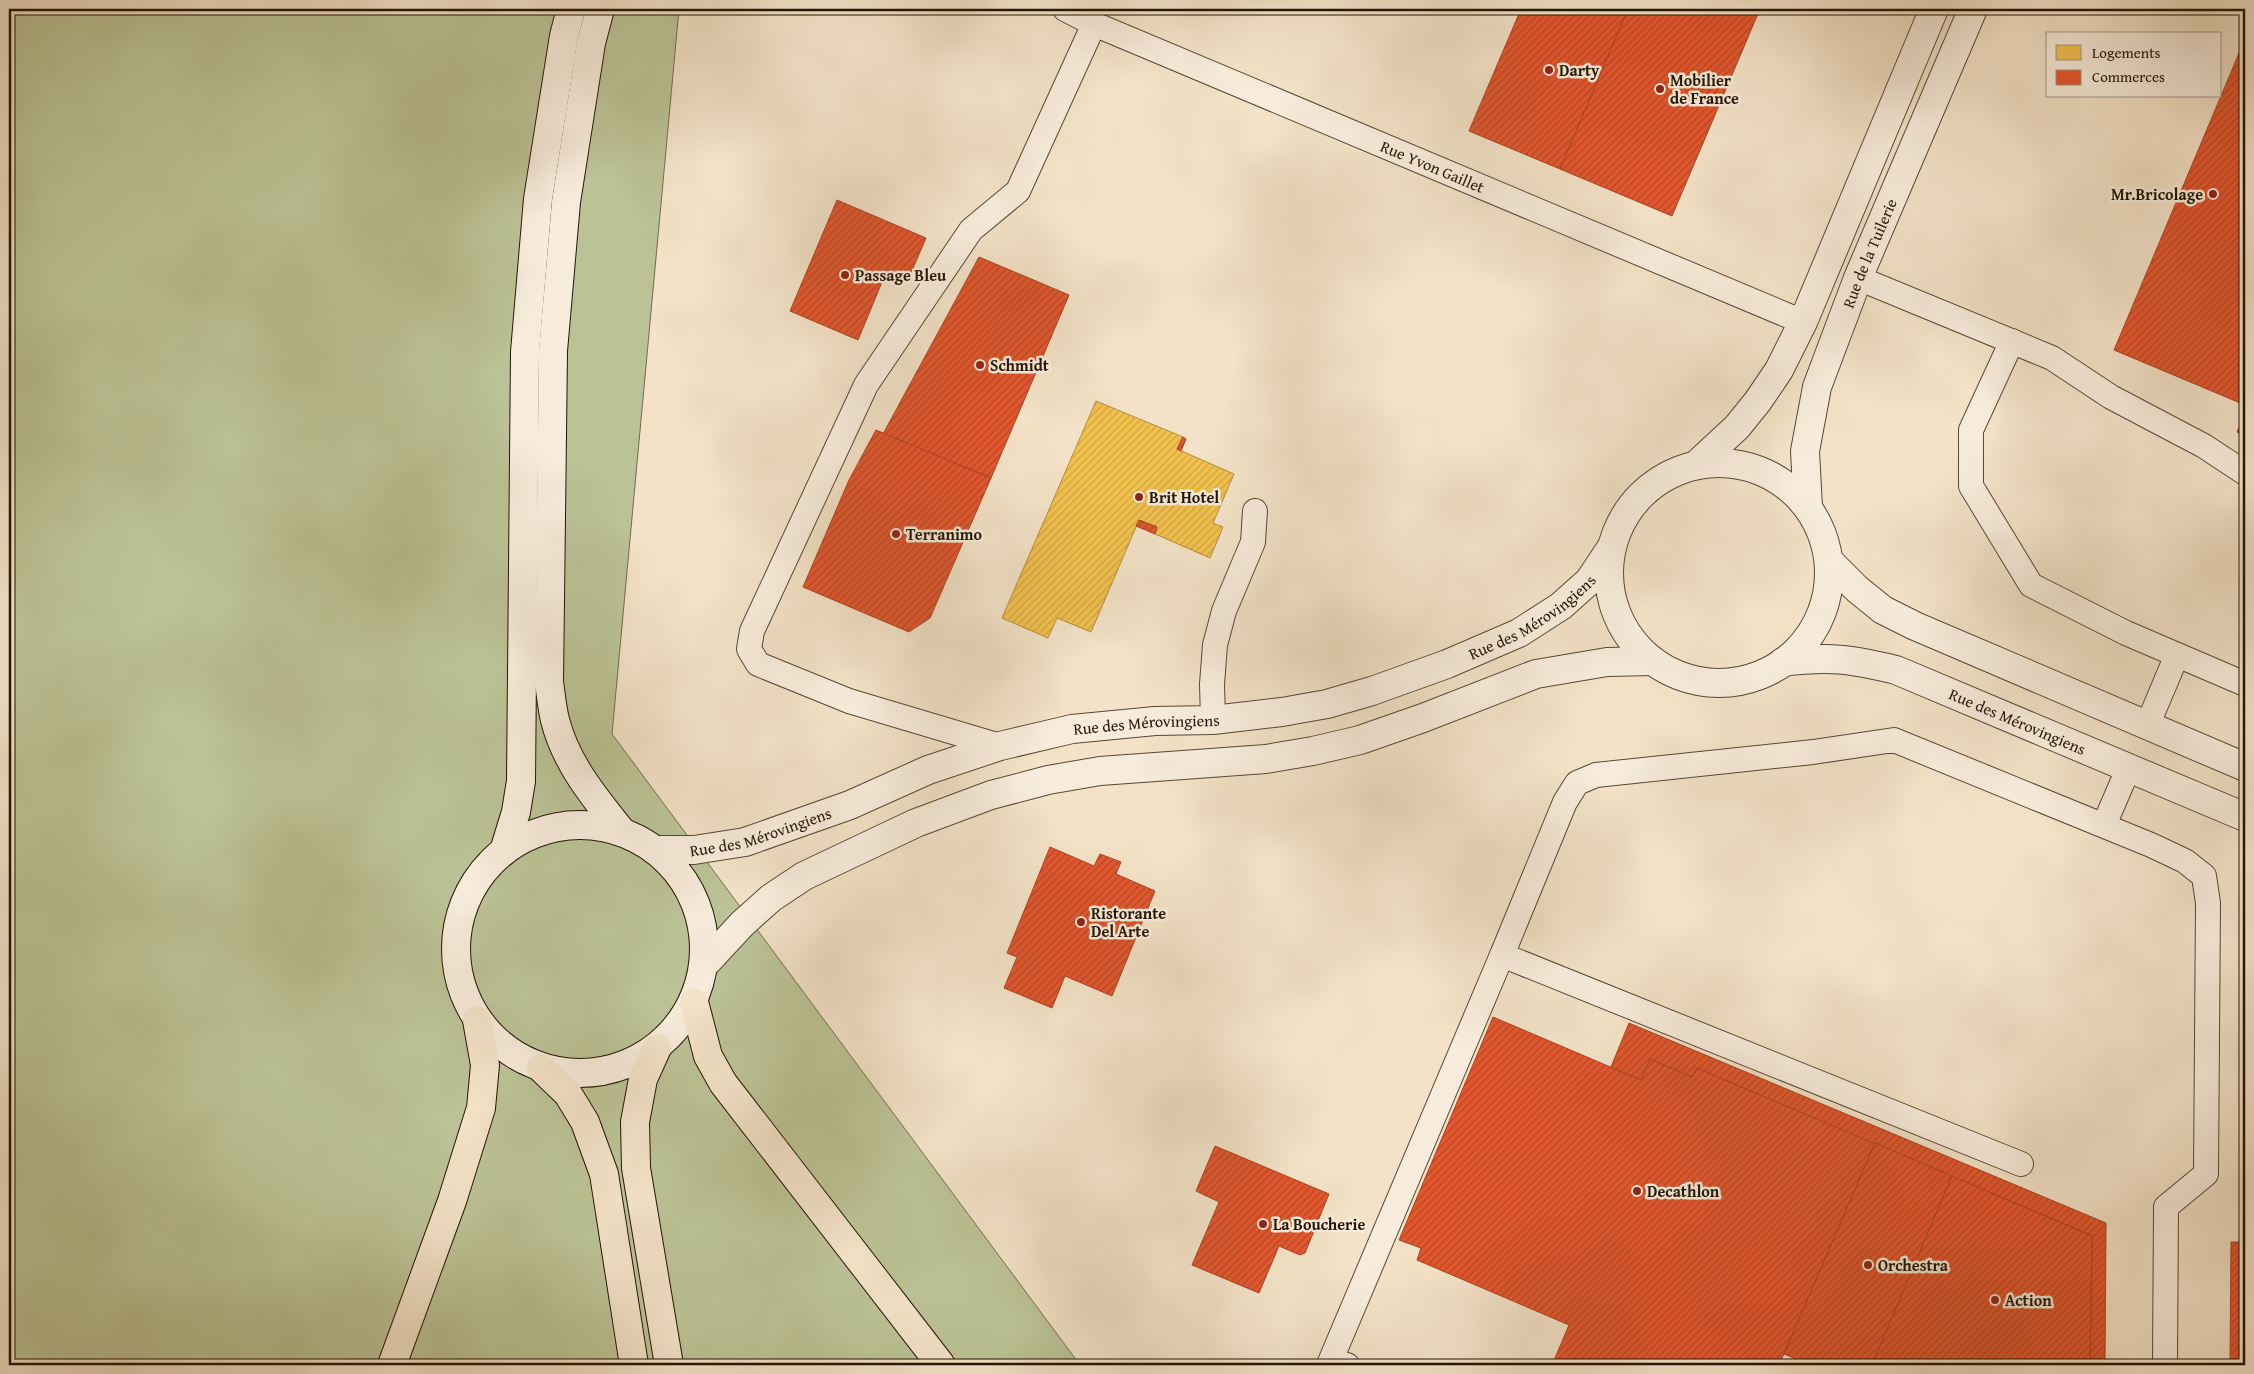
<svg xmlns="http://www.w3.org/2000/svg" width="2254" height="1374" font-family="'Gentium Book Plus',serif">
  <style>
    .grass { fill: #bbc396; stroke: #6f6c4d }
    .homes { fill: url(#homes-hatch); stroke: #b48d38 }
    .shops { fill: url(#shops-hatch); stroke: #aa4321 }
    .lines { fill: none; stroke-linecap: round; stroke-linejoin: round }
    .lane-casing { stroke: #574835; stroke-width: 26 }
    .street-casing { stroke: #574835; stroke-width: 30 }
    .secondary-casing { stroke: #231504; stroke-width: 30 }
    .highway-casing { stroke: #231504; stroke-width: 30 }
    .lane { stroke: #f7ecdb; stroke-width: 24 }
    .street { stroke: #f7ecdb; stroke-width: 28 }
    .secondary { stroke: #f7ecdb; stroke-width: 28 }
    .highway { stroke: #f3e2c7; stroke-width: 28 }
    .poi-dot { fill: #8f2418; stroke: #f7ecdb; stroke-width: 2 }
    .labels { text-anchor: middle; dominant-baseline: central; stroke-width: 5; stroke-linejoin: round; paint-order: stroke }
    .poi-label { font-size: 16px; font-weight: bold; fill: #231504; stroke: #f7ecdb; text-anchor: start }
    .street-label { font-size: 16px; fill: #231504; stroke: #f7ecdb }
  </style>
  <defs>
    <pattern id="homes-hatch" width="6" height="6" patternUnits="userSpaceOnUse" patternTransform="scale(1.25)"><rect width="6" height="6" fill="#f2c14e"/><path d="M-1 1l2-2M0 6l6-6M5 7l2-2" fill="none" stroke="#cfa542"/></pattern>
    <pattern id="shops-hatch" width="6" height="6" patternUnits="userSpaceOnUse" patternTransform="scale(1.25)"><rect width="6" height="6" fill="#e4572e"/><path d="M-1 1l2-2M0 6l6-6M5 7l2-2" fill="none" stroke="#b84725"/></pattern>
  </defs>
  <rect width="100%" height="100%" fill="#f3e2c7"/>
  <filter id="stains"><feTurbulence type="fractalNoise" baseFrequency=".004" numOctaves="4"/><feColorMatrix values="0 0 0 0 .2 0 0 0 0 .09 0 0 0 0 .02 0 0 0 .5 -.17"/></filter>
  <radialGradient id="worn" r=".72"><stop offset=".6" stop-color="#630" stop-opacity="0"/><stop offset="1" stop-color="#630" stop-opacity=".3"/></radialGradient>
  <polygon class="grass" points="9,9 679,9 612,734 1080,1365 9,1365"/>
  <polygon class="homes" points="1096,401 1183,437 1177,449 1234,474 1213,523 1223,527 1210,558 1155,534 1157,527 1139,520 1091,632 1057,618 1048,638 1002,618"/>
  <g class="shops">
    <polygon points="1521,9 1628,9 1560,169 1469,131"/>
    <polygon points="1628,9 1760,9 1672,216 1560,169"/>
    <polygon points="2245,39 2245,405 2114,350"/>
    <polygon points="837,200 926,238 908,280 887,270 858,340 790,311"/>
    <polygon points="979,257 1069,295 991,478 883,434"/>
    <polygon points="2245,413 2245,436 2237,432"/>
    <polygon points="876,430 991,478 930,618 909,632 803,587 849,480"/>
    <polygon points="1183,437 1186,439 1181,451 1177,449"/>
    <polygon points="1139,520 1157,527 1155,534 1136,526"/>
    <polygon points="1050,847 1094,866 1100,854 1121,862 1116,874 1155,891 1112,996 1065,976 1052,1008 1004,988 1017,957 1007,953"/>
    <polygon points="1493,1017 1641,1080 1650,1059 1692,1077 1697,1068 1875,1143 1779,1365 1552,1365 1569,1325 1417,1260 1421,1248 1399,1240"/>
    <polygon points="1629,1023 2106,1223 2105,1364 2090,1364 2092,1236 1697,1068 1692,1077 1650,1059 1641,1080 1611,1067"/>
    <polygon points="1875,1143 1952,1176 1872,1365 1810,1365 1784,1354"/>
    <polygon points="1215,1146 1329,1194 1305,1253 1300,1255 1279,1246 1259,1293 1192,1265 1219,1202 1196,1191"/>
    <polygon points="1952,1176 2092,1236 2090,1365 1872,1365"/>
    <polygon points="2231,1242 2245,1242 2245,1365 2230,1365"/>
  </g>
  <g class="lines">
    <defs>
      <g id="lane">
        <path id="s1" d="M1065 9 1094 24 1803 322"/>
        <polyline points="1858,278 2052,358 2111,397 2204,446 2245,473"/>
        <polyline points="2012,341 1971,430 1971,486 2031,585 2126,633 2245,684"/>
        <polyline points="1213,720 1212,684 1215,645 1224,611 1253,542 1255,511"/>
        <polyline points="2147,726 2177,655"/>
        <polyline points="1000,746 849,701 758,664 749,649 752,631 866,385 971,230 1018,191 1094,24"/>
        <polyline points="2104,825 2129,767"/>
        <polyline points="2021,1164 1502,955 1565,802 1577,783 1596,775 1813,752 1894,740 2151,845 2185,861 2204,876 2208,903 2206,1174 2166,1207 2165,1365"/>
        <polyline points="1347,1365 1330,1362 1502,955"/>
      </g>
      <g id="street">
        <circle cx="1719" cy="573" r="110"/>
        <polyline points="1696,465 1737,427 1758,401 1779,370 1803,322 1934,9"/>
        <path id="s2" d="M1808 507 1805 451 1817 387 1858 278 1973 9"/>
        <polyline points="1829,561 1857,589 1883,610 1915,626 2245,767"/>
        <path id="s3" d="M1783 662C1829 656 1851 659 1896 670L2245 817"/>
        <path id="s4" d="M655 850H694L745 842 850 805 928 770 1000 746 1072 729 1155 721 1213 720 1282 712 1327 704 1372 691 1447 664 1519 633 1561 606 1589 581 1611 548"/>
        <polyline points="704,965 742,924 771,898 804,876 916,823 991,795 1048,780 1100,771 1266,759 1313,751 1360,740 1423,718 1536,674 1607,662 1653,661"/>
      </g>
      <g id="secondary">
        <path d="M600 9 591 43 566 202 553 351 549 682C551 695 552 708 555 720 566 764 595 798 622 832"/>
        <circle cx="580" cy="949" r="124"/>
        <polyline points="504,851 516,812 521,781 525,352 538,199 564,36 571,9"/>
      </g>
      <g id="highway">
        <polyline points="694,1002 708,1056 723,1083 941,1365"/>
        <polyline points="657,1048 643,1079 635,1122 636,1168 669,1365"/>
        <polyline points="541,1068 568,1094 585,1122 604,1174 634,1365"/>
        <polyline points="392,1365 452,1201 481,1108 485,1065 477,1020"/>
      </g>
    </defs>
    <use href="#lane" class="lane-casing"/>
    <use href="#street" class="street-casing"/>
    <use href="#secondary" class="secondary-casing"/>
    <use href="#highway" class="highway-casing"/>
    <use href="#lane" class="lane"/>
    <use href="#street" class="street"/>
    <use href="#secondary" class="secondary"/>
    <use href="#highway" class="highway"/>
  </g>
  <g class="poi-dot">
    <circle cx="1549" cy="70" r="5"/>
    <circle cx="1660" cy="89" r="5"/>
    <circle cx="2213" cy="194" r="5"/>
    <circle cx="845" cy="275" r="5"/>
    <circle cx="980" cy="365" r="5"/>
    <circle cx="1139" cy="497" r="5"/>
    <circle cx="896" cy="534" r="5"/>
    <circle cx="1081" cy="922" r="5"/>
    <circle cx="1637" cy="1191" r="5"/>
    <circle cx="1263" cy="1224" r="5"/>
    <circle cx="1868" cy="1265" r="5"/>
    <circle cx="1995" cy="1300" r="5"/>
  </g>
  <g class="labels">
    <g class="poi-label">
      <text x="1559" y="70">Darty</text>
      <text x="1670" y="80">Mobilier<tspan x="1670" dy="18">de France</tspan></text>
      <text x="2203" y="194" text-anchor="end">Mr.Bricolage</text>
      <text x="855" y="275">Passage Bleu</text>
      <text x="990" y="365">Schmidt</text>
      <text x="1149" y="497">Brit Hotel</text>
      <text x="906" y="534">Terranimo</text>
      <text x="1091" y="913">Ristorante<tspan x="1091" dy="18">Del Arte</tspan></text>
      <text x="1647" y="1191">Decathlon</text>
      <text x="1273" y="1224">La Boucherie</text>
      <text x="1878" y="1265">Orchestra</text>
      <text x="2005" y="1300">Action</text>
    </g>
    <g class="street-label">
      <text stroke="none"><textPath href="#s1" startOffset="400">Rue Yvon Gaillet</textPath></text>
      <text stroke="none"><textPath href="#s2" startOffset="265">Rue de la Tuilerie</textPath></text>
      <text stroke="none"><textPath href="#s4" startOffset="918">Rue des Mérovingiens</textPath></text>
      <text stroke="none"><textPath href="#s3" startOffset="246">Rue des Mérovingiens</textPath></text>
      <text stroke="none"><textPath href="#s4" startOffset="512">Rue des Mérovingiens</textPath></text>
      <text stroke="none"><textPath href="#s4" startOffset="108">Rue des Mérovingiens</textPath></text>
    </g>
  </g>
  <rect width="2254" height="1374" fill="none" stroke="#f3e2c7" stroke-width="30"/>
  <rect x="10" y="10" width="2234" height="1354" fill="none" stroke="#231504" stroke-width="2.5"/>
  <rect x="15" y="15" width="2224" height="1344" fill="none" stroke="#231504"/>
  <rect x="2046" y="32" width="175" height="65" fill="#f7ecdb" stroke="#a29685"/>
  <rect x="2056" y="45" width="25" height="15" fill="#f2c14e" stroke="#a29685"/>
  <text x="2092" y="58" font-size="15" fill="#231504">Logements</text>
  <rect x="2056" y="70" width="25" height="15" fill="#e4572e" stroke="#a29685"/>
  <text x="2092" y="82" font-size="15" fill="#231504">Commerces</text>
  <rect width="100%" height="100%" filter="url(#stains)"/>
  <rect width="100%" height="100%" fill="url(#worn)"/>
</svg>
